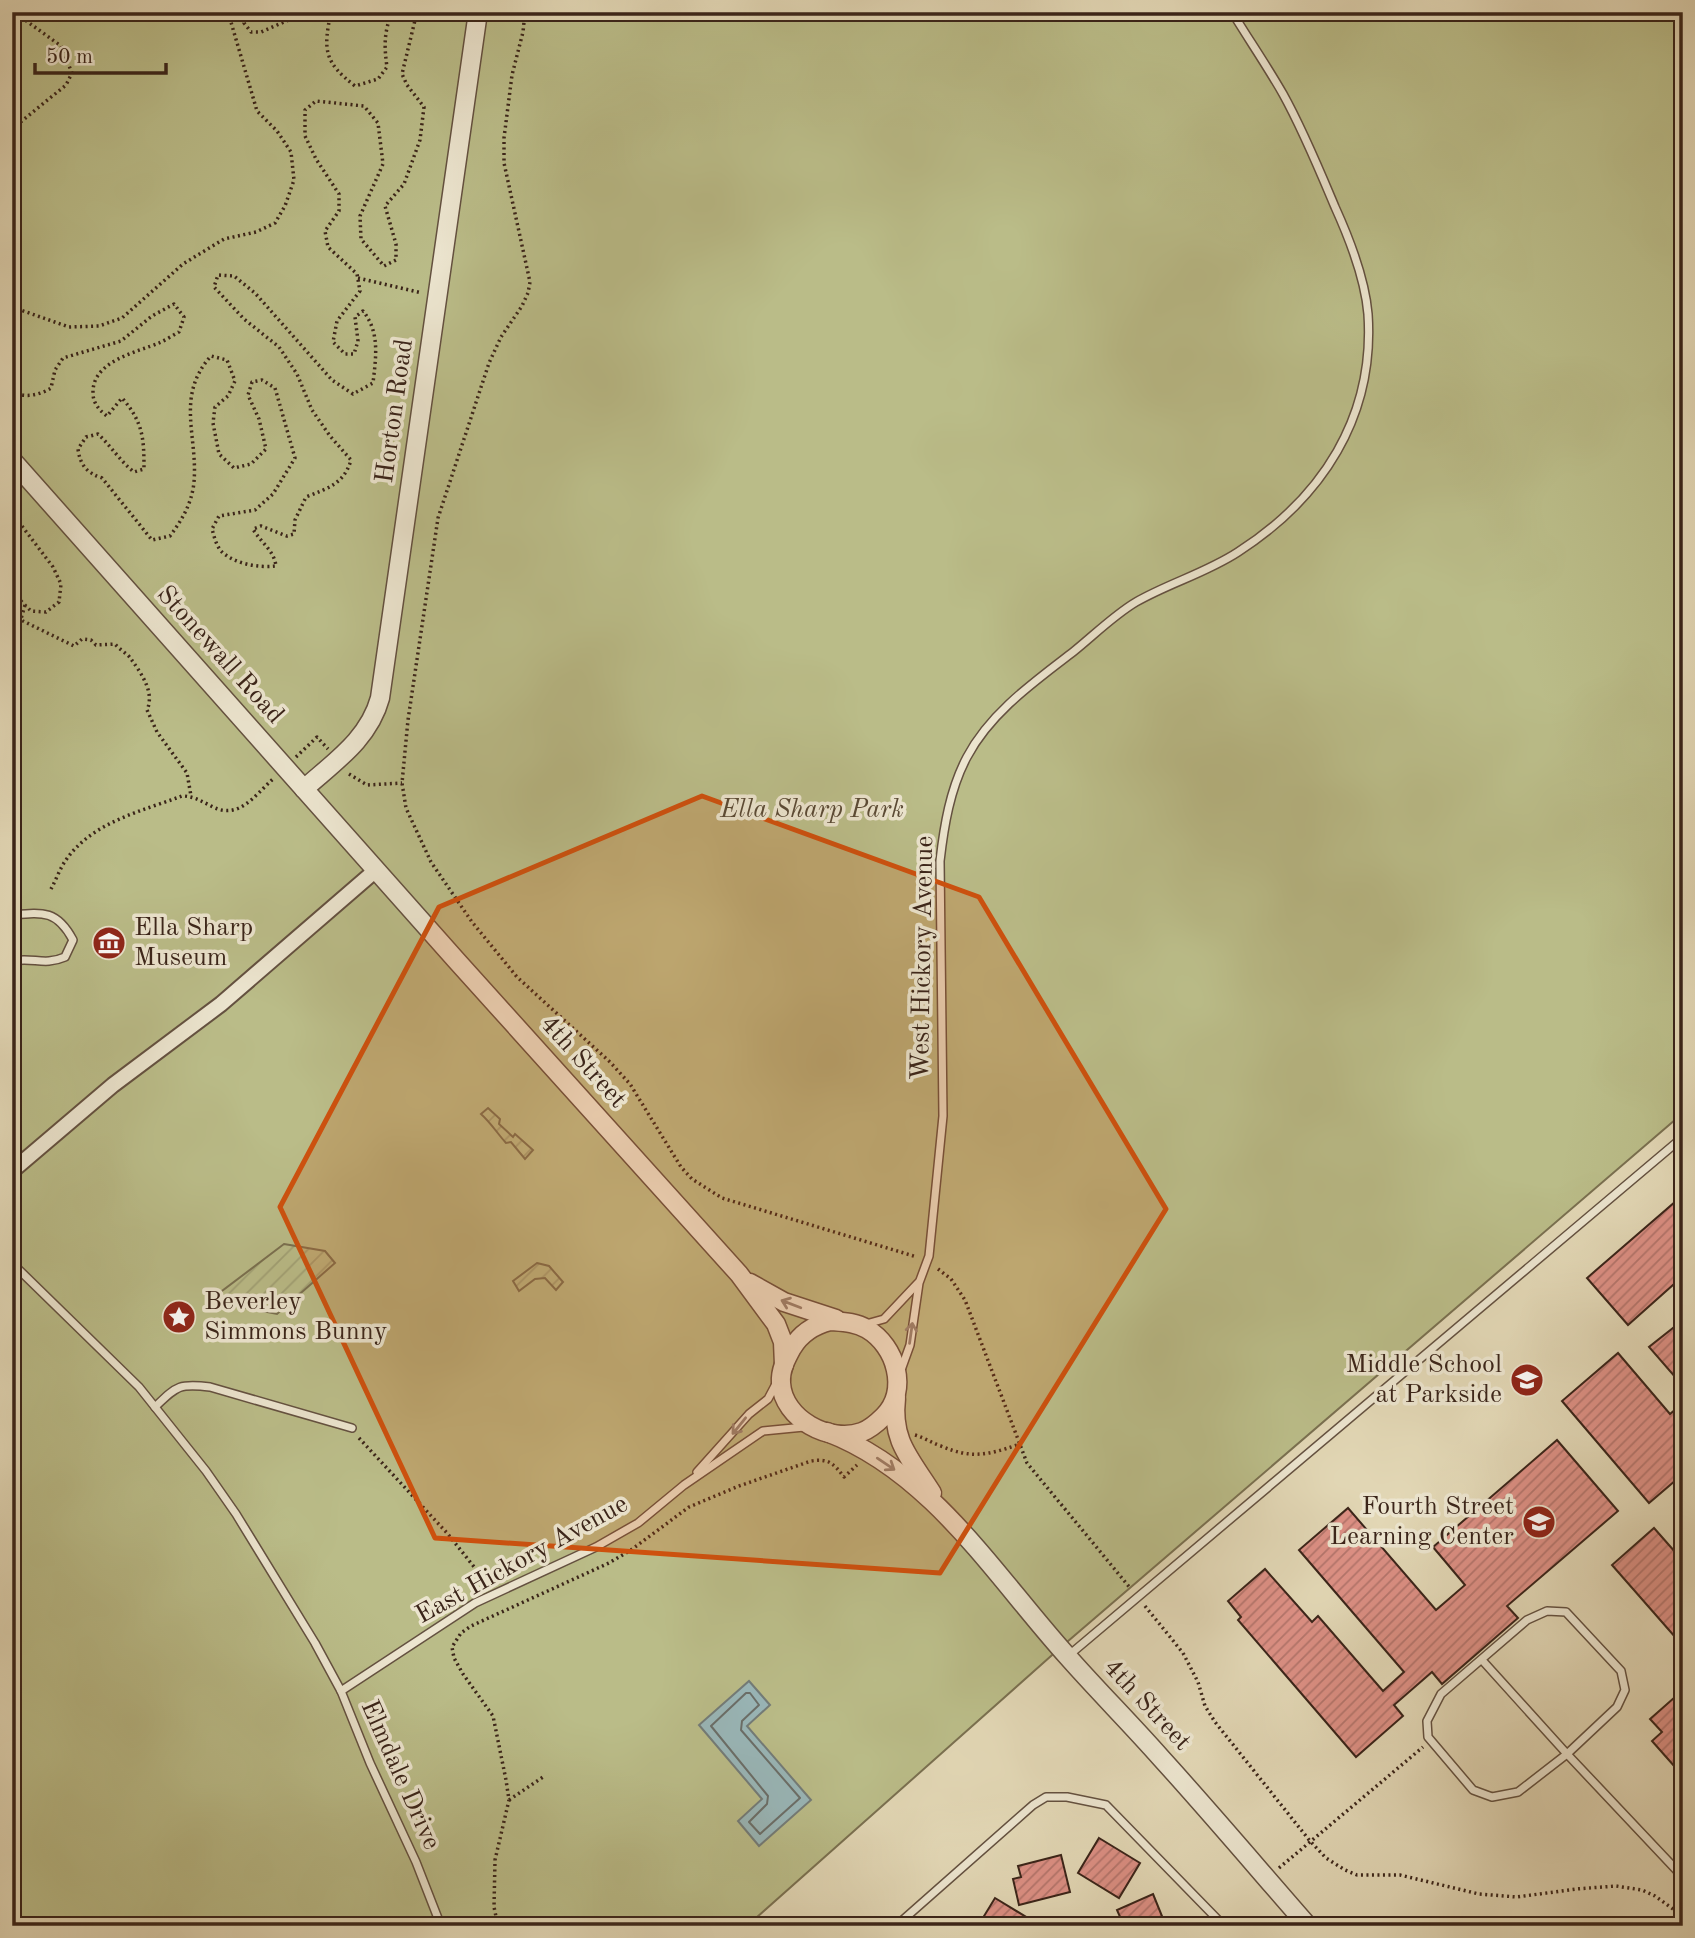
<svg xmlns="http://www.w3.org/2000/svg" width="1695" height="1938" font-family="'Old Standard TT',serif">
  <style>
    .park { fill: #babc88; stroke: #7a7050; stroke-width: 2 }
    .garden { fill: url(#garden-furrows); stroke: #7a7050; stroke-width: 2 }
    .water { fill: #99b7b9; stroke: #737c79; stroke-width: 2 }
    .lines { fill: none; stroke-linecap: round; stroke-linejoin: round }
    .shore { stroke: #6a6e69; stroke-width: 2 }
    .building { fill: url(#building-hatch); stroke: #3a2419; stroke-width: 2 }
    .service-casing { stroke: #645140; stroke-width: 10 }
    .minor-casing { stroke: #645140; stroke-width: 18 }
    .tertiary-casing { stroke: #645140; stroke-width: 21 }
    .path { stroke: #3a2419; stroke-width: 3.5; stroke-dasharray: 2 3.5; stroke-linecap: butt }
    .service { stroke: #ece5cf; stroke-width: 7 }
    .minor { stroke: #ece5cf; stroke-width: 14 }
    .tertiary { stroke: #ece5cf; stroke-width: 18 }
    .oneway { stroke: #938474 }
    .marked { fill: #ce510e; fill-opacity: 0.2; stroke: #ce510e; stroke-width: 5; stroke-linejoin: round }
    .labels { text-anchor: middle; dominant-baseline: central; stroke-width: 7; stroke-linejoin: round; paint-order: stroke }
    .street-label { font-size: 26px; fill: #3a2419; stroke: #ece5cf }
    .park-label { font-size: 26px; font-style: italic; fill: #5a4a35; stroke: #ece5cf }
    .poi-label { font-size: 26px; fill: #3a2419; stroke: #ece5cf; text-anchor: start }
  </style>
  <defs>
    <pattern id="garden-furrows" width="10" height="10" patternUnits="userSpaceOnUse" patternTransform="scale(1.75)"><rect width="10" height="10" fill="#babc88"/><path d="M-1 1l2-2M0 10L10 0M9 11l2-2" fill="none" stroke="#a1a175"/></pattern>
    <pattern id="building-hatch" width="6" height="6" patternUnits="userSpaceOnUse" patternTransform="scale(1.75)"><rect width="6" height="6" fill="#dd9085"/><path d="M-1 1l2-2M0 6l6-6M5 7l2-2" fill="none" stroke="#b4756c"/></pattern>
  </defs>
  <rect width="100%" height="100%" fill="#e2d7b5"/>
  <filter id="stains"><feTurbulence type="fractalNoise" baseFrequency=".00286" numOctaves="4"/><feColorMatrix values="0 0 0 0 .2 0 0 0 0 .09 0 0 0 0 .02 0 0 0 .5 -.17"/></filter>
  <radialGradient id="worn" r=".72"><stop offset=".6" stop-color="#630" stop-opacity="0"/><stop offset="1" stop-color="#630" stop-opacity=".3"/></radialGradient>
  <polygon class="park" points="12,12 1683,12 1683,1113 1060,1648 747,1926 12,1926"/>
  <g class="garden">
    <path d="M488 1108 500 1119 499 1124 513 1137 515 1134 533 1150 525 1159 511 1142 506 1143C497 1133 491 1123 481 1114Z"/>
    <polygon points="284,1244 325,1251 335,1263 277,1314 236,1306 218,1294"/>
    <polygon points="537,1263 549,1266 563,1282 556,1290 545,1278 535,1279 519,1291 513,1281"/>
  </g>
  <polygon class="water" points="749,1681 770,1705 747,1726 811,1800 759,1846 738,1821 762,1799 699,1725"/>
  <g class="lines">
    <polygon class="shore" points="746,1693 750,1693 759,1705 742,1721 741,1730 800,1798 760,1834 749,1822 767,1804 768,1796 711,1726"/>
  </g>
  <g class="building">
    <polygon points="1683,1195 1683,1276 1628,1325 1587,1278"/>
    <polygon points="1683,1320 1683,1386 1649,1347"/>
    <polygon points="1618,1353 1670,1414 1683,1403 1683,1474 1649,1503 1562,1401"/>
    <polygon points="1557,1440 1618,1511 1507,1606 1518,1618 1442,1684 1432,1672 1394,1705 1403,1716 1356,1757 1238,1620 1241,1617 1228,1601 1265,1569 1312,1622 1318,1616 1383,1691 1404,1672 1299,1550 1348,1508 1436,1610 1465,1585 1433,1547"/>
    <polygon points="1654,1528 1683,1561 1683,1646 1612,1565"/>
    <polygon points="1683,1690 1683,1776 1652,1741 1662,1732 1650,1719"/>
    <polygon points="1099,1838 1140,1863 1119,1898 1078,1873"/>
    <polygon points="1061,1855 1070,1892 1019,1905 1013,1879 1021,1877 1018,1866"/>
    <polygon points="1153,1894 1166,1926 1124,1926 1117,1910"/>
    <polygon points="995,1898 1041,1926 978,1926"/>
  </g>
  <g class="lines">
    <defs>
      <g id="service">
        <path d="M12 915C43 912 57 910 73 940L65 957C44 966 34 957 12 961"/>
        <polyline points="12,1263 139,1387 206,1471 236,1514 315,1643 341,1691 370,1763 416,1862 441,1926"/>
        <polyline points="866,1324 884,1319 918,1283"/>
        <path d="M901 1370 910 1345 919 1283 929 1256 943 1116 940 861C944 826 950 789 967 757 990 713 1034 682 1073 652 1093 636 1114 615 1136 602 1169 583 1206 573 1238 552 1322 498 1375 417 1368 314 1365 278 1350 240 1335 207 1319 169 1303 130 1283 94 1267 66 1249 40 1232 12"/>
        <path d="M155 1407C177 1386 179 1383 210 1387L352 1428"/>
        <polyline points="697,1472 749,1414 768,1399 777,1382"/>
        <polygon points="1547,1611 1566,1612 1621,1671 1625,1690 1617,1707 1567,1754 1518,1792 1492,1797 1473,1790 1428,1737 1427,1721 1441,1694 1527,1620"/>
        <polyline points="1068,1656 1683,1137"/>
        <polyline points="1482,1660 1567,1754 1683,1877"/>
        <polyline points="341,1691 475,1603 596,1547 638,1523 684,1485 763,1431 804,1427"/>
        <polyline points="896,1926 1033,1805 1046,1797 1067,1797 1106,1805 1224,1926"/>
      </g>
      <polyline id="minor" points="12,1171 113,1085 221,1004 376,870"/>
      <g id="tertiary">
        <polyline points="12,460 456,960 739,1274 776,1324 783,1342 784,1365"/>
        <path d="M304 789C334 762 369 739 380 698L478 12"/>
        <polyline points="750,1283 784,1302 836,1319"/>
        <path d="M830 1321C843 1322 855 1322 867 1329 896 1346 909 1390 884 1416 878 1422 870 1429 862 1432 830 1444 783 1419 781 1383 780 1370 786 1359 792 1348 801 1333 814 1325 830 1321Z"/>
        <path d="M896 1398C891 1441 910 1458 932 1493"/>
        <path d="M827 1432C932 1472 995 1576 1068 1657 1098 1691 1131 1724 1161 1758 1211 1813 1259 1870 1308 1926"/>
      </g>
    </defs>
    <use href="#service" class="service-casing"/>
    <use href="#minor" class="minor-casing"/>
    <use href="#tertiary" class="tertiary-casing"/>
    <g class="path">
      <polyline points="246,12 244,23 251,32 261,32 307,12"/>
      <path d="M331 12C323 50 324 62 355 86L378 79 387 67C384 46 384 32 392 12"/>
      <polyline points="525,12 523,32 512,75 504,138 504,163 530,282 528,293 522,306 501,337 489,363 438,518 408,720 402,783 406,808 431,862 472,922 517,977 610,1062 630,1084 681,1167 692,1179 722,1198 917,1257"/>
      <polyline points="12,39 17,39 21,48 12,68"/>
      <polyline points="12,129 66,85 72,73 61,46 14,12"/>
      <polyline points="358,278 422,293"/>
      <polyline points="12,307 69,327 99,326 122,318 183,264 224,239 256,232 275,223 285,206 294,180 291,152 277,131 257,111 228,12"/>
      <path d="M12 391C23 399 40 395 51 388L55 370 63 358 121 341 152 316 174 304 184 317 179 332C173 335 166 340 159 343 137 352 92 361 93 393 93 403 99 410 107 416L122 398C143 422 144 438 144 469L134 472C120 461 111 446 98 434L86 437 78 449C80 465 87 473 102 478L152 540 170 536C182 520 192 503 194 482 198 436 175 396 211 356L227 360 235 381 228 396 215 407 213 423 219 454 234 468 251 464 266 449 259 419 248 395 252 382 262 380 275 388 295 458 273 494 255 510 219 516 212 529C214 536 216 545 221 551 234 564 259 568 276 566 274 550 261 543 253 529L261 526 287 536 294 534 295 520 306 497C328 488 344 484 351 460L330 436 312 410 297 374 279 347 244 319 214 287 218 275 234 276 255 293 332 380 353 394 373 383C376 357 380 332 363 311L355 317 358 341 354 354H345L333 342 337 321 360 291 357 274 328 247 325 231 339 211V194L316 159 305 136V110L316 101 364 106 378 123 383 164 360 216 361 239 384 266 396 260V244L385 206 404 184 420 140 424 107 407 85 402 74 417 12"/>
      <polyline points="12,513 53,567 61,584 59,602 46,612 31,611 14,594 12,585"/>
      <polyline points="12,548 17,555 12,574"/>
      <path d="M25 605 21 619 23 621 74 646 82 639 91 640 96 645 115 644C120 650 128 654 131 659 141 673 155 692 147 710L157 732 187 773 191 796"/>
      <polyline points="296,757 317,737 328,749"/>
      <polyline points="349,774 367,785 402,783"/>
      <path d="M51 889C56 880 60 868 66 860 92 822 142 811 182 796 194 796 203 802 213 807 239 820 255 795 273 779"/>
      <polyline points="938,1269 951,1279 965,1300 1027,1463 1131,1589"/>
      <path d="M915 1435C925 1438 932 1443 941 1446 971 1459 988 1455 1017 1445"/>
      <polyline points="359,1438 447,1533 487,1583"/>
      <polyline points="1145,1606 1183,1653 1198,1682 1205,1706 1215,1722 1310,1841 1326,1858 1345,1870 1357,1875 1400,1875 1479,1894 1517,1897 1576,1889 1616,1886 1642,1890 1655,1896 1680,1914"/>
      <polyline points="509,1800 543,1777"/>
      <polyline points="1279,1868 1423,1747"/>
      <path d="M498 1926 494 1907 495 1860 509 1800 506 1780 493 1716 463 1674 454 1658 452 1647 461 1633 471 1626 609 1563 631 1550 689 1507 739 1486 811 1461C829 1458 834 1464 844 1477L857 1465"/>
    </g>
    <use href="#service" class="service"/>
    <use href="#minor" class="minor"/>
    <use href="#tertiary" class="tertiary"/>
  </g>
  <defs><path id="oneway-shaft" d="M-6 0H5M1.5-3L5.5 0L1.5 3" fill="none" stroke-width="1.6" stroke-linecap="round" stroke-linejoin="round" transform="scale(1.75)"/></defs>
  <g class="oneway">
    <use href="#oneway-shaft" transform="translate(791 1304) rotate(-159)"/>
    <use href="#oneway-shaft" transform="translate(911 1333) rotate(-82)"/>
    <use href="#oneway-shaft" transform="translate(739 1426) rotate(129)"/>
    <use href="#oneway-shaft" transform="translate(886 1464) rotate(34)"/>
  </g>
  <path class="marked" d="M702 796 979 897 1166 1209 940 1573 435 1538 280 1207 439 907Z"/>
  <defs>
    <symbol id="museum-disc" viewBox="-11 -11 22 22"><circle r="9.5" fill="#8f2418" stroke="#ece5cf"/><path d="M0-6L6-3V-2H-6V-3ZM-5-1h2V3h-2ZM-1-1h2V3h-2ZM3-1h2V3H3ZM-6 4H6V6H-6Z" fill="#fff"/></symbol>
    <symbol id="sight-disc" viewBox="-11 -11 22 22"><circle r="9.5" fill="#8f2418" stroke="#ece5cf"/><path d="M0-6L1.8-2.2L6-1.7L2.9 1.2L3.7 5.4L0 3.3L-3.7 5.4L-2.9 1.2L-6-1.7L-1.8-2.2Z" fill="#fff"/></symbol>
    <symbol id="school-disc" viewBox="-11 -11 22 22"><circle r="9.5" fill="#8f2418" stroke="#ece5cf"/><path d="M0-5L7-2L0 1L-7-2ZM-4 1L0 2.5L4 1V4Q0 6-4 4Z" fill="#fff"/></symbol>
  </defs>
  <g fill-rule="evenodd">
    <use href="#museum-disc" x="90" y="924" width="38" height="38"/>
    <use href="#sight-disc" x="160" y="1298" width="38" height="38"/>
    <use href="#school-disc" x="1508" y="1361" width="38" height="38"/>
    <use href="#school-disc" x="1520" y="1503" width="38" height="38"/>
  </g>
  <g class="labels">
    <g class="street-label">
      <text transform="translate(395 411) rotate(-82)">Horton Road</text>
      <text transform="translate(220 655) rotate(48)">Stonewall Road</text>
      <text transform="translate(923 958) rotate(-89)">West Hickory Avenue</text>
      <text transform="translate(583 1062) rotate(48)">4th Street</text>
      <text transform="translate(522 1560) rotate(-29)">East Hickory Avenue</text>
      <text transform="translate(1147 1705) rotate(47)">4th Street</text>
      <text transform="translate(400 1775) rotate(66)">Elmdale Drive</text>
    </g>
    <g class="park-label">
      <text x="812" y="810">Ella Sharp Park</text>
    </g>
    <g class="poi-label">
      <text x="134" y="928">Ella Sharp<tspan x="134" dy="30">Museum</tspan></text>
      <text x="204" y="1302">Beverley<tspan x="204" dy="30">Simmons Bunny</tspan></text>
      <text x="1502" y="1365" text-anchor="end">Middle School<tspan x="1502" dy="30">at Parkside</tspan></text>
      <text x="1514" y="1507" text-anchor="end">Fourth Street<tspan x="1514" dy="30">Learning Center</tspan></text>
    </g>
  </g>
  <rect width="1695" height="1938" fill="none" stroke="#e2d7b5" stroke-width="42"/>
  <rect x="14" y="14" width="1667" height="1910" fill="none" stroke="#3a2419" stroke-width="3.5"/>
  <rect x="21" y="21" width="1653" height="1896" fill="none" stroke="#3a2419" stroke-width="2"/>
  <path d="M35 63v10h131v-10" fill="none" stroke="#3a2419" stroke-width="3.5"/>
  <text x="46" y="63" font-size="21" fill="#3a2419" stroke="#ece5cf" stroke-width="5" paint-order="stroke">50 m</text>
  <rect width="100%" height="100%" filter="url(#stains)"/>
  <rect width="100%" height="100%" fill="url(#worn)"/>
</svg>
